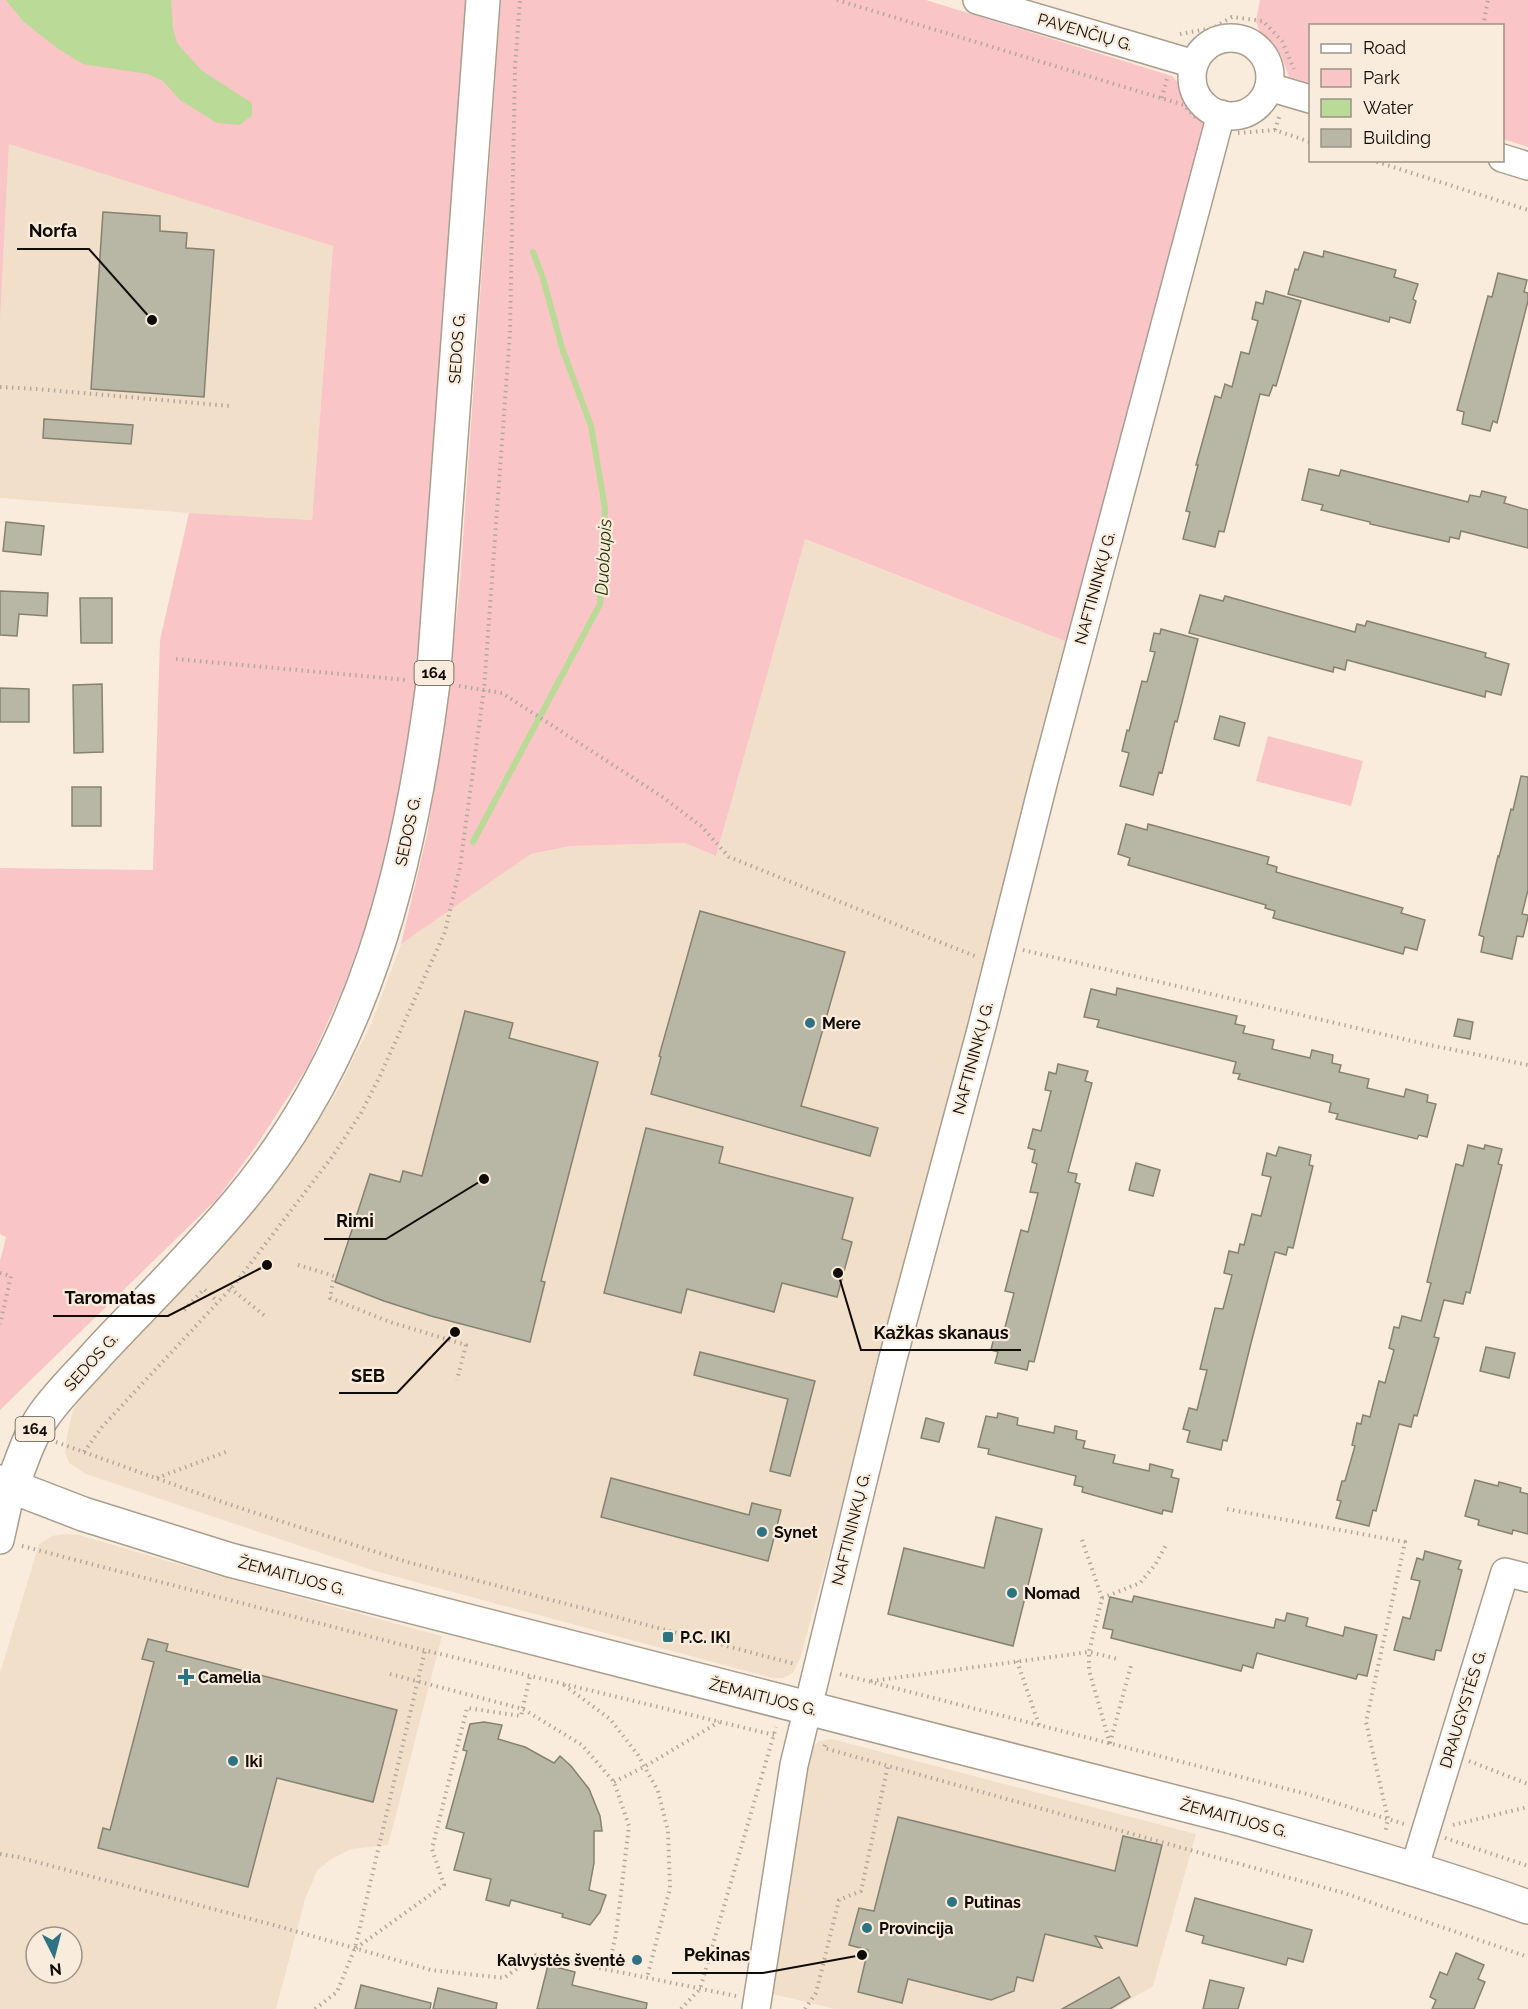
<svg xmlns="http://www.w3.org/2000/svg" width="1528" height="2009" font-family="Raleway,sans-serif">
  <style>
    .built { fill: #f1dfc9; fill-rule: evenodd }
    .green { fill: #f9c5c6 }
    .water { fill: #bada97 }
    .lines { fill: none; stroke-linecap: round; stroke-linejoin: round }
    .stream { stroke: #bada97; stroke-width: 6 }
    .building { fill: #b8b6a4; stroke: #858271; stroke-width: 1.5 }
    .minor-casing { stroke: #a99d8e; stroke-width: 30 }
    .major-casing { stroke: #a99d8e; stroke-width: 36 }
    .path { stroke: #b3a89c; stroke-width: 4; stroke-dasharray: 1.5 4.5; stroke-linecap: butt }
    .minor { stroke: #fff; stroke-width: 27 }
    .major { stroke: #fff; stroke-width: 33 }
    .poi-dot { fill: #2e7381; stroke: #faecdc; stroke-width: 2 }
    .labels { text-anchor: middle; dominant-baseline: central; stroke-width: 4.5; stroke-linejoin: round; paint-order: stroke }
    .shield { fill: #faecdc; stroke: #564e46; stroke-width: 1.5 }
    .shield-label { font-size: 15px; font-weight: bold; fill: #0f0b06 }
    .street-label { font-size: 16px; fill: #0f0b06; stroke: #faecdc }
    .poi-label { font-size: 16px; font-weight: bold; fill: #0f0b06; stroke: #faecdc; text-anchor: start }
    .water-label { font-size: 18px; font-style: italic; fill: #203303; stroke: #faecdc }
    .leader { fill: none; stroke: #0f0b06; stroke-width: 2 }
    .callout-dot { fill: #0f0b06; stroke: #faecdc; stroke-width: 2 }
    .callout-label { font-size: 18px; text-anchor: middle; font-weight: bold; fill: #0f0b06; stroke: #faecdc; stroke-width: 4.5; stroke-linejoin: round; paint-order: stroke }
  </style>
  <rect width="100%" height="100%" fill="#faecdc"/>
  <g class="built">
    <polygon points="9,143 333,246 312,520 189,513 0,498 0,323"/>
    <polygon points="804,539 1070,643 864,1426 800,1659 793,1673 783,1678 772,1678 375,1571 86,1474 69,1463 65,1452 67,1435 73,1410 83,1393 93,1379 285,1172 336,1093 372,1022 401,944 531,854 571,846 685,843 716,856"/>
    <path d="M64 1534 79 1535 212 1574 442 1636 388 1845 351 1849 330 1860 317 1871 305 1899 276 2009H0V1673L39 1544 52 1536ZM36 1937H72V1973H36Z"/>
    <polygon points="832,1739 1196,1834 1153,1986 1114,2009 835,2009 773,1994 784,1898 808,1756 811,1749 819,1741"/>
  </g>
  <g class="green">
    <polygon points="0,0 469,0 444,290 424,634 412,737 377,895 344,986 308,1066 256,1146 217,1199 0,1410 0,1261 6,1237 0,1234 0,868 153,870 160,640 189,513 312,520 333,246 9,144 0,323"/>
    <polygon points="501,0 926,0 1172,76 1192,98 1202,115 1206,137 1070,643 805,539 716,856 685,843 571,846 531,854 401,944 427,835 442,741 459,595"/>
    <polygon points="1260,0 1528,0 1528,147 1503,139 1502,26 1310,26 1310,83 1289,77 1281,55 1266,42 1260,33 1256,21"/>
    <polygon points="1268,736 1363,761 1351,806 1256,781"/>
  </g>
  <polygon class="water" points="6,0 171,0 173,29 177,43 201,70 252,103 252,115 240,125 217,123 180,100 163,81 148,74 83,64 57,48 23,21"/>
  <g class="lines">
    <polyline class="stream" points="473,842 600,604 605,508 591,426 562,348 543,278 533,252"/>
  </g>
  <g class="building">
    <polygon points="103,212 160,216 160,231 187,233 186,248 214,250 204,397 91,389"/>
    <polygon points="1324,251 1396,270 1394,277 1418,284 1413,299 1416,301 1410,323 1390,317 1389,322 1288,294 1295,269 1298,270 1304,252 1323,257"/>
    <polygon points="1498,273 1527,280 1524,292 1528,293 1528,301 1497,423 1493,421 1490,431 1462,424 1464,412 1457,410 1488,296 1492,297"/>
    <polygon points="1266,291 1301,301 1276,386 1273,385 1269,396 1260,394 1224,532 1219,531 1215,547 1183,539 1190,512 1186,511 1198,465 1196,465 1215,396 1221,398 1225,384 1232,387 1241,352 1249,354 1258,321 1252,319 1256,302 1263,304"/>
    <polygon points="44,419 133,425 131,444 43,438"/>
    <polygon points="1309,469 1339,476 1341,470 1468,502 1470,495 1480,497 1482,491 1506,497 1504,503 1528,510 1528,548 1461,531 1459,539 1450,537 1449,542 1370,524 1370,522 1321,510 1323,505 1302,500"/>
    <polygon points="6,522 44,526 41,555 3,551"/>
    <polygon points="0,591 48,593 47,616 19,614 17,636 0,635"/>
    <polygon points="1200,595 1223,601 1225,596 1355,632 1357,624 1365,626 1367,621 1486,653 1485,657 1509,664 1501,695 1486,691 1485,697 1347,660 1345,670 1334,667 1333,672 1189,633"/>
    <polygon points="80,598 112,598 112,643 81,643"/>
    <polygon points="1161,629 1198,639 1177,722 1175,721 1162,773 1159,772 1153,795 1120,786 1129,753 1122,751 1127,730 1129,731 1142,681 1147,682 1155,652 1150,651 1154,633 1160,634"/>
    <polygon points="102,684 103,752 74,753 73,685"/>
    <polygon points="0,688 29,689 29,722 0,722"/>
    <polygon points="1220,716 1245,723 1239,746 1214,739"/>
    <polygon points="1521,776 1528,777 1528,890 1522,914 1528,915 1528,917 1523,937 1517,936 1512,959 1481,952 1484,937 1479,935 1498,856 1499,857 1511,809 1513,810"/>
    <rect x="72" y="787" width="29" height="39"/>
    <polygon points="1126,824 1147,830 1148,824 1269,857 1267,864 1277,867 1276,872 1403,908 1401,913 1425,920 1417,950 1405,947 1403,954 1273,918 1275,911 1265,908 1266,905 1128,865 1130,858 1118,854"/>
    <polygon points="700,911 845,952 801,1106 878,1128 870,1156 651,1094 661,1057 659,1056"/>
    <polygon points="1117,988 1237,1016 1235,1024 1245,1026 1243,1033 1274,1040 1272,1049 1310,1058 1312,1050 1333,1055 1332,1063 1341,1065 1339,1072 1369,1079 1367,1088 1404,1097 1406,1089 1428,1095 1427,1102 1436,1104 1427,1137 1419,1135 1417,1139 1336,1119 1338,1114 1329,1112 1331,1103 1238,1079 1240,1074 1233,1073 1236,1062 1097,1027 1099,1020 1084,1017 1091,989 1116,995"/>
    <polygon points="465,1011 513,1023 509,1038 598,1062 541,1281 545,1282 530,1342 431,1316 384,1301 335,1282 370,1174 400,1182 403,1171 422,1176"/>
    <polygon points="1458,1019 1473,1022 1470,1039 1454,1036"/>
    <polygon points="1058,1064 1088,1071 1085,1081 1092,1083 1068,1172 1077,1174 1075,1182 1080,1184 1034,1362 1029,1361 1027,1370 995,1363 998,1352 991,1350 996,1329 1004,1331 1014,1293 1005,1291 1021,1230 1028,1232 1038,1193 1030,1192 1037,1164 1032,1162 1035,1150 1028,1148 1033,1129 1041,1131 1051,1091 1045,1090 1049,1072 1056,1074"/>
    <polygon points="646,1128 723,1147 719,1163 853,1198 842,1239 852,1242 837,1297 782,1283 774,1312 687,1289 681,1313 604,1293"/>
    <polygon points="1468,1145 1484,1149 1485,1145 1502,1149 1498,1164 1502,1165 1470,1293 1466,1292 1463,1304 1444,1300 1434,1337 1439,1338 1417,1416 1414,1415 1411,1427 1399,1424 1376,1511 1373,1510 1369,1526 1336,1518 1341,1501 1337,1500 1342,1481 1345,1481 1355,1446 1352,1445 1357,1423 1361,1424 1363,1415 1370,1417 1379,1381 1385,1383 1394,1350 1389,1348 1394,1327 1399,1328 1402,1316 1421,1321 1431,1283 1427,1282 1456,1164 1463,1166"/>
    <polygon points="1279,1147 1311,1155 1309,1165 1313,1166 1293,1248 1288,1247 1286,1255 1275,1252 1251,1343 1227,1441 1223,1440 1221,1450 1187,1442 1190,1431 1183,1429 1189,1408 1197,1410 1207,1370 1200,1369 1215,1308 1223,1309 1232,1275 1224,1273 1229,1251 1238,1253 1240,1244 1244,1245 1252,1214 1261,1216 1271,1177 1262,1175 1267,1153 1276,1156"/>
    <polygon points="1136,1163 1160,1170 1153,1196 1129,1190"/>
    <polygon points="1486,1347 1515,1353 1509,1378 1480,1371"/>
    <polygon points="700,1352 815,1381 790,1476 770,1471 788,1399 694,1375"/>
    <polygon points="998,1413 1018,1418 1017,1425 1054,1433 1055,1426 1077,1431 1076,1439 1085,1441 1083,1448 1115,1455 1113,1463 1149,1471 1150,1464 1173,1470 1171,1477 1179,1479 1172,1512 1163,1510 1162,1514 1082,1492 1083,1487 1074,1485 1076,1476 988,1454 989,1449 978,1447 986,1416 997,1418"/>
    <polygon points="926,1418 944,1423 939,1442 921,1438"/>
    <polygon points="611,1478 749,1515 752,1503 781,1510 768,1561 601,1517"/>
    <polygon points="1475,1480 1498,1486 1499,1482 1521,1488 1520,1492 1528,1494 1528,1534 1513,1530 1512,1534 1478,1525 1479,1520 1465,1516"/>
    <polygon points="996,1517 1042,1529 1013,1646 888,1614 904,1548 984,1568"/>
    <polygon points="1425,1551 1461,1561 1458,1569 1462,1570 1441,1651 1436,1650 1434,1660 1394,1650 1403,1617 1410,1619 1420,1581 1411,1579 1417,1558 1423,1560"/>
    <polygon points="1134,1596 1274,1628 1276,1619 1285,1621 1287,1613 1308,1618 1306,1626 1343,1636 1345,1627 1377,1635 1367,1676 1358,1674 1356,1679 1257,1653 1253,1668 1243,1665 1241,1671 1111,1638 1113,1630 1103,1628 1110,1597 1132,1602"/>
    <polygon points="148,1639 168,1644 166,1651 397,1710 373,1802 277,1778 248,1887 98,1848 103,1828 110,1830 154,1662 142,1659"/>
    <polygon points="484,1722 502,1725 498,1739 525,1747 554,1763 560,1756 571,1766 589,1789 600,1816 602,1831 594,1831 594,1863 589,1890 606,1895 600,1912 590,1925 562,1917 563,1914 511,1900 509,1906 486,1900 491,1879 454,1870 464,1833 446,1828 467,1751 463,1750 470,1724"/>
    <polygon points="898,1817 1115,1871 1123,1836 1162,1845 1137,1946 1095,1936 1102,1948 1045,1934 1033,1981 1017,1977 1014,1991 991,2000 908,1979 902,2003 858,1992 868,1950 849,1945 859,1908 874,1911"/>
    <polygon points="1195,1898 1312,1930 1303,1962 1288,1958 1286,1965 1202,1943 1204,1936 1186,1931"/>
    <polygon points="1456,1953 1484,1965 1478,1979 1485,1982 1474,2009 1432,2009 1436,2000 1430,1997 1440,1972 1447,1975"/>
    <polygon points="548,1965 575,1972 572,1985 647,2003 646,2009 537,2009"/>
    <polygon points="1119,1977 1130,1997 1110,2009 1062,2009"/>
    <polygon points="1210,1980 1244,1988 1238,2009 1203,2009"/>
    <polygon points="361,1985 431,2003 430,2009 355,2009"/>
    <polygon points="438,1988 497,2003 496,2009 433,2009"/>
  </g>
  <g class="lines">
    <defs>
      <g id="minor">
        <polyline points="977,0 1194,64"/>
        <circle cx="1231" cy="77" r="39"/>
        <polyline points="1269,87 1310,99"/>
        <polyline points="1502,158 1528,166"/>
        <polyline points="0,1540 12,1486"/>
        <polyline points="1414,1869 1505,1572 1528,1578"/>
        <polyline points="756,2009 794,1765 854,1518 893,1358 981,1030 1044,780 1221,114"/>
      </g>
      <g id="major">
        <path d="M0 1482 83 1514 230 1560 1229 1816C1329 1844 1430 1872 1528 1907"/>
        <path d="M12 1486C21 1463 28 1439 42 1418 58 1394 81 1373 100 1351 147 1301 196 1253 240 1200 364 1053 409 870 433 683L483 0"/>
      </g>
    </defs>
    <use href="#minor" class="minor-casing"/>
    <use href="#major" class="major-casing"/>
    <g class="path">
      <polyline points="837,0 1184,105 1196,118"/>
      <polyline points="1483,26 1488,0"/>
      <polyline points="1180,34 1213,28 1232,17 1263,21 1282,41 1294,69"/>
      <polyline points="1162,98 1167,78"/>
      <polyline points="1275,130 1280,114"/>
      <polyline points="1238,133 1275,130 1310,142"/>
      <polyline points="1371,160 1528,210"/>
      <polyline points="0,387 37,389 230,406"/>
      <polyline points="176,659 407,680"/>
      <polyline points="459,686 502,693 661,796 701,826 729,857 977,957"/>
      <polyline points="1023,950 1425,1044 1528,1065"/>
      <polyline points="298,1265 334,1276 330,1298 390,1322 466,1345 457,1380"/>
      <polyline points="0,1273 11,1276 0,1324"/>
      <polyline points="230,1288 265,1316"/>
      <polyline points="184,1310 204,1289 218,1302"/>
      <polyline points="56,1442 228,1504 407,1562 795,1664"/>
      <polyline points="84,1452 102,1427 234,1285 332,1157 361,1113 379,1078 445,932 460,867 484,689 510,332 515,68 520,0"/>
      <polyline points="157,1478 228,1451"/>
      <polyline points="1227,1509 1405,1542 1366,1722 1388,1819 1385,1833"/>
      <polyline points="1082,1540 1102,1598 1089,1652 1089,1670 1110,1744"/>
      <polyline points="22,1546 399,1644 774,1735"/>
      <polyline points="1102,1598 1140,1583 1155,1565 1166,1545"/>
      <polyline points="1017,1661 1039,1725"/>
      <polyline points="390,1674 523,1709 582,1745 614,1782 629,1826 616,1934 608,1970"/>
      <polyline points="840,1674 1307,1794 1404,1824"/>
      <polyline points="871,1681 1089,1652 1118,1659"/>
      <polyline points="564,1685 610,1719 638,1755 658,1791 668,1831 670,1888 647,1978"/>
      <polyline points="1110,1743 1132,1662"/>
      <polyline points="825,1745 824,1748 1344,1893 1528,1957"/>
      <polyline points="1469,1761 1528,1784"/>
      <polyline points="614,1782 644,1767 719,1722"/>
      <polyline points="1453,1825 1528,1807"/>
      <polyline points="1445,1838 1528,1866"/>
      <polyline points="0,1854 18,1857 281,1927 431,1970 504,1978 536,1955 736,1996"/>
      <polyline points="356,1948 444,1885 432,1849 467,1708 521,1716 530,1676"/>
      <polyline points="315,2009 337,1992 355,1948 425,1650"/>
      <polyline points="681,2009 700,1989 776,1727"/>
      <polyline points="805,2009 816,1993 839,1900 861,1891 888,1765"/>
    </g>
    <use href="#minor" class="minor"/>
    <use href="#major" class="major"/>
  </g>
  <g class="poi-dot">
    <circle cx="810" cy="1023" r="6"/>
    <circle cx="762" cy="1532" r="6"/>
    <circle cx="1012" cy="1593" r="6"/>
    <rect x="662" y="1631" width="12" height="12" rx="3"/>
    <path d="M183 1668h6v6h6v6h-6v6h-6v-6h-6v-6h6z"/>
    <circle cx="233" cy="1761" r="6"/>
    <circle cx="952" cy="1902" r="6"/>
    <circle cx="867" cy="1928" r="6"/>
    <circle cx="637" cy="1960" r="6"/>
  </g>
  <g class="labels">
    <g class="shield">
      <rect x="414.5" y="661" width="39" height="24" rx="4.5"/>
      <rect x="15.5" y="1417" width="39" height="24" rx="4.5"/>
    </g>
    <g class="shield-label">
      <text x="434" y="673">164</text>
      <text x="35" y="1429">164</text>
    </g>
    <g class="street-label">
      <text transform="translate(1085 32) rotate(16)">PAVENČIŲ G.</text>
      <text transform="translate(457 348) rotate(-86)">SEDOS G.</text>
      <text transform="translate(1095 588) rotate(-75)">NAFTININKŲ G.</text>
      <text transform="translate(408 831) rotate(-78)">SEDOS G.</text>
      <text transform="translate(973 1058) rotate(-75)">NAFTININKŲ G.</text>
      <text transform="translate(91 1362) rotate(-48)">SEDOS G.</text>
      <text transform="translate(851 1529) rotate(-76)">NAFTININKŲ G.</text>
      <text transform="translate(292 1576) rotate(15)">ŽEMAITIJOS G.</text>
      <text transform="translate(763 1697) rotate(14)">ŽEMAITIJOS G.</text>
      <text transform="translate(1463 1709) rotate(-73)">DRAUGYSTĖS G.</text>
      <text transform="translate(1234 1818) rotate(15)">ŽEMAITIJOS G.</text>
    </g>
    <g class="poi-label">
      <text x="822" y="1023">Mere</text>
      <text x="774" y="1532">Synet</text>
      <text x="1024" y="1593">Nomad</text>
      <text x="680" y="1637">P.C. IKI</text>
      <text x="198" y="1677">Camelia</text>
      <text x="245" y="1761">Iki</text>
      <text x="964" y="1902">Putinas</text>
      <text x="879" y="1928">Provincija</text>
      <text x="625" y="1960" text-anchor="end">Kalvystės šventė</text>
    </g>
    <g class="water-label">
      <text transform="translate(603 557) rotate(-87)">Duobupis</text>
    </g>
  </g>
  <path class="leader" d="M152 320L89 249H17M484 1179L386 1239H324M267 1265L168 1316H53M838 1273L861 1350H1021M455 1332L397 1393H339M862 1955L763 1973H672"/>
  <g class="callout-dot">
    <circle cx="152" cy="320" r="6"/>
    <circle cx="484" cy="1179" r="6"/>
    <circle cx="267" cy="1265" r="6"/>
    <circle cx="838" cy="1273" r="6"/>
    <circle cx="455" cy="1332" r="6"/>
    <circle cx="862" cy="1955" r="6"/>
  </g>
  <g class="callout-label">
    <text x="53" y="237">Norfa</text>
    <text x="355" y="1227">Rimi</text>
    <text x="110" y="1304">Taromatas</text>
    <text x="941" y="1339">Kažkas skanaus</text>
    <text x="368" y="1382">SEB</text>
    <text x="717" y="1961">Pekinas</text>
  </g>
  <rect x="1309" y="24" width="195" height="138" fill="#faecdc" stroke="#9c9286" stroke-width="1.5"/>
  <rect x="1321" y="44" width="30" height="9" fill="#ffffff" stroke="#9c9286" stroke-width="1.5"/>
  <text x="1363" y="54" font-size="18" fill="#0f0b06">Road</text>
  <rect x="1321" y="69" width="30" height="18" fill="#f9c5c6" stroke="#9c9286" stroke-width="1.5"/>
  <text x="1363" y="84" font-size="18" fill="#0f0b06">Park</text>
  <rect x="1321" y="99" width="30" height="18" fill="#bada97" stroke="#9c9286" stroke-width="1.5"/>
  <text x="1363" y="114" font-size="18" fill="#0f0b06">Water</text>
  <rect x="1321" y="129" width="30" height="18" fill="#b8b6a4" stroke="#9c9286" stroke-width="1.5"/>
  <text x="1363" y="144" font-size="18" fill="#0f0b06">Building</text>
  <g transform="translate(54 1955) rotate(174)"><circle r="28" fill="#faecdc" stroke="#9c9286" stroke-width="1.5"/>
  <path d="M0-4.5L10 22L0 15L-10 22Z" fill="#2e7381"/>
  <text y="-9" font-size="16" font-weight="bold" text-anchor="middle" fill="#0f0b06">N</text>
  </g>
</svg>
